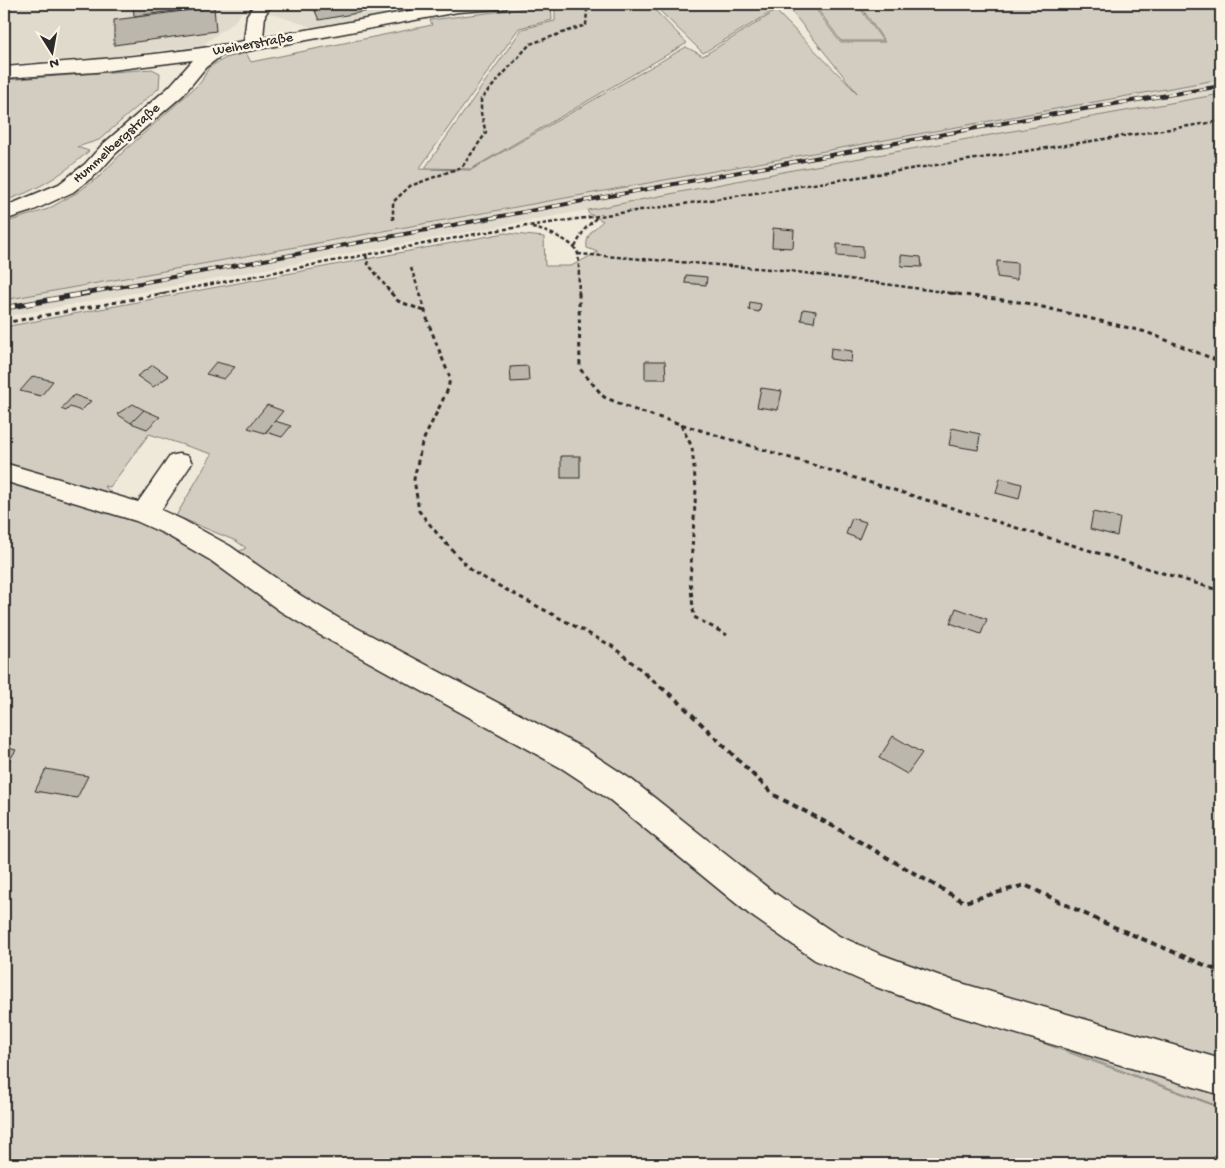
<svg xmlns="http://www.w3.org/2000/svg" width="1225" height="1168" font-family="'Gochi Hand',sans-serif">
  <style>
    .built { fill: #e0dacc }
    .green { fill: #d2cdc0; stroke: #7e7c76; fill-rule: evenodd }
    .building { fill: #bcb7ac; stroke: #2b2b2b }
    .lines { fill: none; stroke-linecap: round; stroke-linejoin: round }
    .minor-casing { stroke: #2b2b2b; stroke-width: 3 }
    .path-far2 { stroke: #2b2b2b; stroke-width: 2.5; stroke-dasharray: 4 2.5; stroke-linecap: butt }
    .path-far1 { stroke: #2b2b2b; stroke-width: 3; stroke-dasharray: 4.5 4; stroke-linecap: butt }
    .path { stroke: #2b2b2b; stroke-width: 4; stroke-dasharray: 6 4.5; stroke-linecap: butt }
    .minor { fill: #fcf5e5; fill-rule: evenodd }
    .rail-far1-casing { stroke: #2b2b2b; stroke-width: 4 }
    .rail-casing { stroke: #2b2b2b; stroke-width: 5.5 }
    .rail-far1 { stroke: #fcf5e5; stroke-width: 2.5; stroke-dasharray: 8; stroke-linecap: butt }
    .rail { stroke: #fcf5e5; stroke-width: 4; stroke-dasharray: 11; stroke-linecap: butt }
    .labels { text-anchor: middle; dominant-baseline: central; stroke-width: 5; stroke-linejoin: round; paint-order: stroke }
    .far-street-label { font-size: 14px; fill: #2b2b2b; stroke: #fcf5e5 }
  </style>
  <rect width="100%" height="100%" fill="#efe9da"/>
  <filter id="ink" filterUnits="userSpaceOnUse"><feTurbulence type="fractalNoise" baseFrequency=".02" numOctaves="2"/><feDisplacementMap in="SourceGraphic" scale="10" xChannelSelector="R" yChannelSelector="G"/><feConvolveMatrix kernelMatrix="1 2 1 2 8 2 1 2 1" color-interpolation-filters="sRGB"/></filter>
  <g filter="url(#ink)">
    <g class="built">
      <polygon points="4,4 444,4 311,27 270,13 242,12 234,22 201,46 94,58 4,64"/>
      <polygon points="1221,79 1221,94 793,170 588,210 4,317 4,300"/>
    </g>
    <g class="green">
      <polygon points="576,4 649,4 687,43 471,169 425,168 522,29 555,21 555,5"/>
      <polygon points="707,4 766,4 775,10 703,53 656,7"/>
      <polygon points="799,4 812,4 840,42 885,42 859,4 1221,4 1221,79 4,300 4,223 48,209 78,192 100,176 123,152 201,82 209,67 226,58 246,53 251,62 432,25 430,20 551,5 552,20 519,28 419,169 471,170 686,47 703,56 776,11 858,94 792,12"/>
      <polygon points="814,4 857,4 883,41 841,41"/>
      <path d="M152 69 160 73 159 88 99 140 77 147 89 151C60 176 40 189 4 201V80Z"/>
      <path d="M1221 94V1107L900 989 968 1016 1221 1108V1164H4V327L505 233 544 237 545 266H571L598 252 587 248C585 235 595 228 603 221L588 213V210L793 170ZM149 434 212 454 176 516 236 541 246 548 216 563 151 528 104 486 110 487Z"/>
    </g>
    <g class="building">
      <polygon points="133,4 214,4 214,6 134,16"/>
      <polygon points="312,4 407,4 319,20"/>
      <polygon points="214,7 216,31 114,45 114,20"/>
      <polygon points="773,228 794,230 793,248 772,247"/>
      <polygon points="837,244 863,246 863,258 837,256"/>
      <polygon points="901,255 921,257 922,267 901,266"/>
      <polygon points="997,261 1017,263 1017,280 997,277"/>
      <polygon points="686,275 707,277 706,285 685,283"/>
      <polygon points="750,302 761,304 759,312 749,310"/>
      <polygon points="803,309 816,311 814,322 801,320"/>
      <polygon points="831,348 852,351 851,362 830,359"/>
      <polygon points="645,361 665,361 666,379 645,379"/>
      <polygon points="216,362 235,367 224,379 206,374"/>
      <polygon points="153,365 169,376 153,387 137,376"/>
      <polygon points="528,366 529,381 511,382 510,367"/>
      <polygon points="33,376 53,381 41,396 20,391"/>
      <polygon points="761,388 782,391 778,410 757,407"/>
      <polygon points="74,395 91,401 81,411 70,407 66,411 61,409"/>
      <polygon points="133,404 144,410 131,423 117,414"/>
      <polygon points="267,405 283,411 265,433 248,428"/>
      <polygon points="144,410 160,417 147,429 131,423"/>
      <polygon points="275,421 291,426 282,437 266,432"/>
      <polygon points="952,428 980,434 978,450 949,445"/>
      <rect x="561" y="456" width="19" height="22"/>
      <polygon points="1000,478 1022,484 1019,499 996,493"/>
      <polygon points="1093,512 1120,518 1117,536 1090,529"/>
      <polygon points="852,518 866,522 859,539 846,534"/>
      <polygon points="956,608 987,619 981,634 950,623"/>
      <polygon points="893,736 922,753 907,774 879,758"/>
      <polygon points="4,747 16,750 4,769"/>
      <polygon points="46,769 88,776 77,798 35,791"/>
    </g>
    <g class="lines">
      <defs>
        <g id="minor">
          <path d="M255 4H272L265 15 263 38 447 4H509L506 8 500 9 458 12 221 56 206 67 183 95 116 153 99 172 73 192 32 211 4 220V207L59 184 85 164 102 145 169 87 193 60 96 72 4 78V67C84 60 165 56 244 41L247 15Z"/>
          <polygon points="179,454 188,456 192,463 161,510 183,520 230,546 300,595 340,619 585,749 632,780 773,892 839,936 880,954 954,981 1221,1059 1221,1095 954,1015 876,987 815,960 749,914 610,800 563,769 320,635 280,611 210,560 165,534 136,521 4,481 4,463 138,502 170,456"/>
        </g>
      </defs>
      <use href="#minor" class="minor-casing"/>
      <g class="path-far2">
        <polyline points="784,4 790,11"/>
        <polyline points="393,220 393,202 410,186 462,167 486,133 481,113 481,99 530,44 586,25 587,10 566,4"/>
        <path d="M532 228C544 230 575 241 578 254 580 266 578 281 579 294"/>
        <polyline points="575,247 584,230 597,217"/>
        <polyline points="578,254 782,270 958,294"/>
        <polyline points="366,255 368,264 392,294"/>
        <polyline points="411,268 420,294"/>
        <polyline points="159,294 492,231 684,204 1221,121"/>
      </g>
      <g class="path-far1">
        <polyline points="391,293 398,301 427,312"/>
        <polyline points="420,293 428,322 450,378 448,389 422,443 414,479 419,511 440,537 473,572 612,646 646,674"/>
        <polyline points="579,293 580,369 604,397 635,410 1221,591"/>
        <polyline points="949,293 1026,303 1146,332 1221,362"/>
        <polyline points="4,323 166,293"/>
        <polyline points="681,425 692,447 696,489 690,580 694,617 727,635"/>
      </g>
      <polyline class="path" points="644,673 679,702 774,795 831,825 964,902 1025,885 1100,921 1221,972"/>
      <use href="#minor" class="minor"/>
      <defs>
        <polyline id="rail-far1" points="81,294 1025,119 1221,86"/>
        <polyline id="rail" points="4,308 88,293"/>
      </defs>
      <use href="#rail-far1" class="rail-far1-casing"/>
      <use href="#rail" class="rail-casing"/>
      <use href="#rail-far1" class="rail-far1"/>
      <use href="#rail" class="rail"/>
    </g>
  </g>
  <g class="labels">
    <g class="far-street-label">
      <text transform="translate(253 45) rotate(-10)">Weiherstraße</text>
      <text transform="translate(117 144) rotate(-42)">Hummelbergstraße</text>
    </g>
  </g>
  <rect width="1225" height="1168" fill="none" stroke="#fcf5e5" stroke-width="20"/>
  <rect x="10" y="10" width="1205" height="1148" fill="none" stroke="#2b2b2b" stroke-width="2" filter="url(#ink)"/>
  <g transform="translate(52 52) rotate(169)" stroke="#fcf5e5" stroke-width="4" paint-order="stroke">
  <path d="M0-4L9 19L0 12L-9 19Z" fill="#2b2b2b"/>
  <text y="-8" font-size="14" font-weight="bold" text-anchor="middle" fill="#2b2b2b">N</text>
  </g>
</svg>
